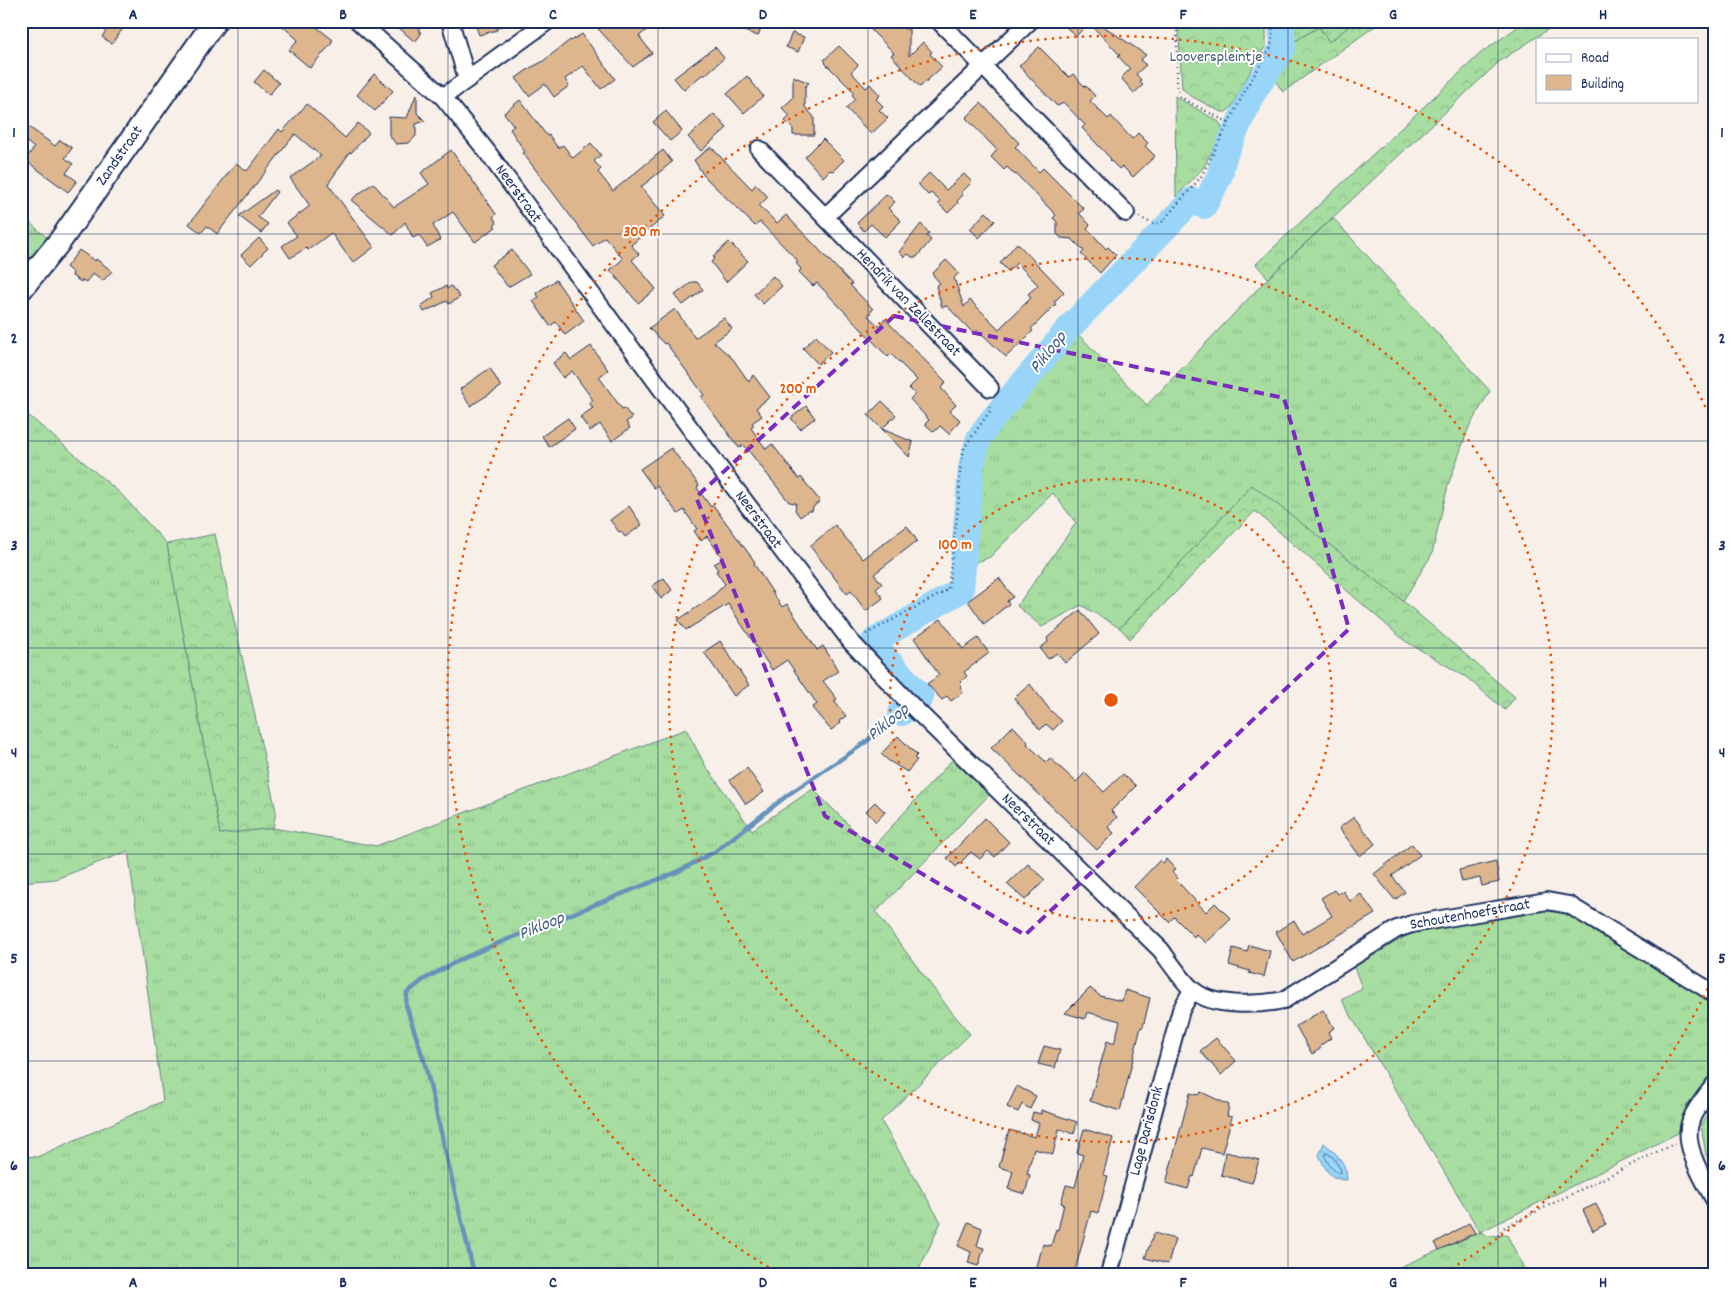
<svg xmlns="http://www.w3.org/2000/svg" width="1736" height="1295" font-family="Dekko,sans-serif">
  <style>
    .grass { fill: url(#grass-tufts); stroke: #618680 }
    .forest { fill: url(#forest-crowns); stroke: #618680 }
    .water { fill: url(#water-ripples); stroke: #6693bb }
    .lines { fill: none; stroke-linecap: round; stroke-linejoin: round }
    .shore { stroke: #4d719c; stroke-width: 1 }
    .stream { stroke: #6693bb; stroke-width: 4.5 }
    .river { stroke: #98d5f9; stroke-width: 26 }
    .building { fill: #ddb68e; stroke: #1b2f5e }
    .street-casing { stroke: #1b2f5e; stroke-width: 20 }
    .secondary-casing { stroke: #1b2f5e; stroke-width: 26 }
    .path { stroke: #1b2f5e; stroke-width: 2.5; stroke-dasharray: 1 4; stroke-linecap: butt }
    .street { stroke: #fff; stroke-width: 16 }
    .secondary { stroke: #fff; stroke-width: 22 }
    .marked { fill: none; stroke: #7b2cbf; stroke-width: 4; stroke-dasharray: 10 6; stroke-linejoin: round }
    .grid { fill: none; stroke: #1b2f5e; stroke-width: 1; stroke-opacity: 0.55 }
    .ring { fill: none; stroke: #e8590c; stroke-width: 2.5; stroke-dasharray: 2.5 5 }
    .labels { text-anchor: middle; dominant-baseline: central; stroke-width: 4; stroke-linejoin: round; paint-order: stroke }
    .park-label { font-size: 16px; fill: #3e5a6f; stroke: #fff }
    .street-label { font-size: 16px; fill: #1b2f5e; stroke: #fff }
    .water-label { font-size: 18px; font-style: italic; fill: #3a5885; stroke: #fff }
    .centre { fill: #e8590c; stroke: #fff; stroke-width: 2.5 }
    .ring-label { font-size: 15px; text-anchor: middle; font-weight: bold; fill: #e8590c; stroke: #fff; stroke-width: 4; stroke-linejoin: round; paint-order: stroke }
    .neatline { fill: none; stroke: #1b2f5e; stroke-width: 2 }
    .grid-label { font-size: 16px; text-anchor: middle; font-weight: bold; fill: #1b2f5e }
  </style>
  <defs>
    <pattern id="grass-tufts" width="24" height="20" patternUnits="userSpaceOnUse" patternTransform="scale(1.25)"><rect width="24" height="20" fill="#a7dda1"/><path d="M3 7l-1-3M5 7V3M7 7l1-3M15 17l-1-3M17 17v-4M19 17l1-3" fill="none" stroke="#8fbe8d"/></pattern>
    <pattern id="forest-crowns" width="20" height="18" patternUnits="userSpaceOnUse" patternTransform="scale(1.25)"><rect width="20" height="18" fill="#a7dda1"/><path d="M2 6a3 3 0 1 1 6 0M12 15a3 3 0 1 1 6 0" fill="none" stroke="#8fbe8d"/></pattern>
    <pattern id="water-ripples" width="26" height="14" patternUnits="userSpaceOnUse" patternTransform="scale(1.25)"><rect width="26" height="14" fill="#98d5f9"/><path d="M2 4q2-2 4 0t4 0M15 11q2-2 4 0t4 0" fill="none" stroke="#82b7d8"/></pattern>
  </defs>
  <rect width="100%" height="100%" fill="#f8f0e8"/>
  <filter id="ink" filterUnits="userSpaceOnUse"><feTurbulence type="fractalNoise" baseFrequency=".02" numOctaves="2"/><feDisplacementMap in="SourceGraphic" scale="10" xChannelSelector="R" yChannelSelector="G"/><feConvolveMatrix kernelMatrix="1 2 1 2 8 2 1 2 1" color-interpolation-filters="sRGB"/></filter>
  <g filter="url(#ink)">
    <g class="grass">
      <polygon points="1282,21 1356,21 1329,42 1319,27 1283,48"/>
      <polygon points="1175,96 1219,122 1222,127 1222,133 1203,168 1176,197"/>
      <polygon points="21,215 53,243 21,281"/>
      <polygon points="1333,218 1490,391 1469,427 1448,485 1432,554 1403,601 1252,486 1120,628 1081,605 1042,627 1017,606 1076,523 1053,493 990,557 954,571 973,454 979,438 991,421 1072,328 1147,405 1268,278"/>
      <polygon points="21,409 120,493 167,544 220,834 273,828 376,846 686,729 705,765 752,830 813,789 872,848 952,760 990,794 876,912 946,1005 970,1034 881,1121 941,1222 917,1274 21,1274 21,1156 37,1157 163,1101 128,851 56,879 21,882"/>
      <polygon points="1546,911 1566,913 1715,1003 1715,1072 1687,1105 1678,1133 1480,1232 1488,1236 1507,1235 1527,1274 1384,1274 1480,1232 1341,999 1362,988 1354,967 1413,932"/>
      <polygon points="1715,1101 1715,1174 1706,1155 1701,1125"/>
    </g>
    <g class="forest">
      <polygon points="1178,21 1266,21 1266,46 1257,59 1231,108 1226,112 1221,112 1189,95 1182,88"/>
      <polygon points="1356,21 1382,21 1283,92 1270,73 1283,48 1319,27 1329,42"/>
      <polygon points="1526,21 1561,21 1500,61 1268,278 1256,264 1481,53"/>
      <polygon points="1252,485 1403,601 1515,697 1505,710 1466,677 1405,641 1255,511 1130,639 1120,628"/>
      <polygon points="215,534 276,811 273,828 220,834 167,544"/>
    </g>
    <path class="water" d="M1324 1143C1336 1153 1347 1163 1347 1180 1329 1180 1326 1170 1319 1155Z"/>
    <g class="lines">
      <path class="shore" d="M1326 1153 1332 1156 1341 1170V1173C1332 1172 1328 1164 1325 1156Z"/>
      <polyline class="stream" points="474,1274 425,1064 406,1005 407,993 423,980 459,960 501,942 677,872 716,851 789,794 862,745 901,713"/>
      <polyline class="river" points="901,713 921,697 877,648 874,641 961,590 971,467 979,438 991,421 1069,328 1192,200 1204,206 1220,175 1224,156 1253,93 1283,48 1281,21"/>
    </g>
    <g class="building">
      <polygon points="112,21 128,21 112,44 102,37"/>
      <polygon points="277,21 309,21 333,40 331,42 332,43 310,68 289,50 298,40"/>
      <polygon points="391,21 416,21 421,34 415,42"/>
      <polygon points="474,21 512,21 513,22 497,28 497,30 479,35"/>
      <polygon points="591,21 659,21 639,36 652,53 633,67"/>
      <polygon points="722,21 764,21 758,36 722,23"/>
      <polygon points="862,21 897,21 905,29 909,29 909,56 923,42 932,52 930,54 942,67 920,87 891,55 894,53"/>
      <polygon points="1072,21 1091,21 1076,36 1066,27"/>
      <polygon points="1093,21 1096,21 1146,55 1140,60 1146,65 1136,74 1141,80 1139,82 1143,85 1134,93 1121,78 1130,69 1118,56 1120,55 1090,24"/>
      <polygon points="792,33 804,37 798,52 786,47"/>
      <polygon points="582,34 615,79 601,89 583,66 565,79 569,86 554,97 545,84 529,96 516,78 530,68 542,62 570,40 571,41"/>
      <polygon points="839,46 858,65 851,72 866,88 870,84 880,95 876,99 883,106 879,110 888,118 871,134 846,108 855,99 852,94 854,92 825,63 826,62 824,60"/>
      <polygon points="715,47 724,58 704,76 703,74 684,90 674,78"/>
      <polygon points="1039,47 1069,77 1073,74 1085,87 1086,86 1095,96 1090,101 1108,119 1111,116 1132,139 1138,133 1148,143 1145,146 1155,156 1133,177 1122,166 1119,169 1110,160 1111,159 1082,128 1085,125 1064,103 1057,106 1019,66"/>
      <polygon points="264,70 279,83 269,95 254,82"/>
      <polygon points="374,74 393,91 375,111 357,95"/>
      <polygon points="747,76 763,96 744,113 727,94"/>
      <polygon points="793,76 809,83 805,87 805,107 814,117 814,135 793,135 793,129 785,121 790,116 782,108 793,98"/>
      <polygon points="416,95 417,95 417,113 425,121 416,124 416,136 409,143 396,144 389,135 389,117 407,118"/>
      <polygon points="520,100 547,136 549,135 558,148 563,145 573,158 591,143 601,155 594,161 601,169 598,172 613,191 663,150 672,162 641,187 665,216 631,245 639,254 632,260 656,289 638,303 610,270 623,259 605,237 593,246 523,153 525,152 510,129 514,126 504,113"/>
      <polygon points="981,103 1019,143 1015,147 1039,172 1043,168 1084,209 1079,213 1090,225 1087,228 1106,249 1108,247 1116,255 1100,273 1081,254 1084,251 1072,239 1061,238 1057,234 1057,222 1053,218 1056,215 1016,174 1015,175 1007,167 1004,170 991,157 997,150 966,118"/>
      <polygon points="307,104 345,138 358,123 369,133 351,153 350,152 328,184 374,247 353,263 331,233 308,250 306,248 290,258 282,246 297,236 287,223 310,206 290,178 321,156 295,134 217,234 207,226 201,233 189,224 236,163 247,171 279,129 282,132"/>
      <polygon points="666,111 682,131 670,141 653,122"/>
      <polygon points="714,114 727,128 701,151 688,137"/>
      <polygon points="29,127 55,146 60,140 72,148 65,158 73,164 66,173 77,181 68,192 25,160 34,148 21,137"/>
      <polygon points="823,139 844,160 833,171 830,170 823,177 805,157"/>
      <polygon points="711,147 752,189 756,184 768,197 759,206 777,223 786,215 852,284 850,285 873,309 868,316 879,326 885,319 946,382 941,388 956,405 950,411 960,420 949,434 940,426 934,432 925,424 929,420 910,399 915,394 909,388 917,380 891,354 888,357 817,283 813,286 799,272 801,269 796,263 798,261 760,222 755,226 704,176 694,160"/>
      <polygon points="451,150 496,214 493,217 497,223 494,225 496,227 475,242 453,212 433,225 440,240 427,247 419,235 413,238 405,222 393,235 351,200 373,183 394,207 429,184 421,173"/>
      <polygon points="929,173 946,190 964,174 972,182 961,193 963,195 957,201 958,203 948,213 938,203 940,201 931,193 928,195 918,184"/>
      <polygon points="275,190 277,192 258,217 268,224 261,233 239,216"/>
      <polygon points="887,194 895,202 888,208 901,221 885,237 871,224 864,231 857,223"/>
      <polygon points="986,212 995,221 979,238 970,229"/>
      <polygon points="921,224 929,233 926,236 931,240 917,257 912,257 908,254 904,257 899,252"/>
      <polygon points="259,238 268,248 251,265 241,255"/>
      <polygon points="729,242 748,261 726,282 711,262 715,258 713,257"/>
      <polygon points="1017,243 1064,292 1054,302 1056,304 1031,329 1033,331 1006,357 978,330 974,334 947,306 942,307 936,286 940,283 932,274 946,260 959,273 954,278 964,307 970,300 999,329 1031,298 1028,294 1038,285 1017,263 1008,271 1000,263"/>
      <polygon points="79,250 95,261 96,259 112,271 103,281 93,273 86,282 82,280 81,282 72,276 73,273 66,267"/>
      <polygon points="512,250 530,274 508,287 491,265"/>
      <polygon points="773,276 782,286 763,304 754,294"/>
      <polygon points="556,280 584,321 565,335 556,322 550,326 533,301 539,297 536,293"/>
      <polygon points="692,282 697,282 703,290 683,305 675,295"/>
      <polygon points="446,286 447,289 451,286 460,297 449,304 447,301 424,312 421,306 434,297 432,293"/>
      <polygon points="675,309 695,338 722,319 724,318 732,329 714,342 733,359 749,382 753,375 770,397 756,408 762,416 752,423 754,426 751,428 766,449 772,444 799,479 801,477 820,501 813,507 812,511 808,511 800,517 795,510 796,503 789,502 744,445 739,448 701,397 704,395 666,343 664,344 649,328"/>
      <polygon points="816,336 831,352 818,364 803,348"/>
      <polygon points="591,346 608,370 599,377 622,409 624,408 632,418 626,422 630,428 612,441 600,424 590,431 580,417 593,408 589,402 593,400 572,371 563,378 553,363 566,353 571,360"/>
      <polygon points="490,368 501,387 470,406 460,389"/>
      <polygon points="882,401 896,415 882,429 868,415"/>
      <polygon points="806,406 815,418 800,429 791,418"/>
      <polygon points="568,418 575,429 549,447 542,436"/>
      <polygon points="882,429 913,442 909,457"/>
      <polygon points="671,448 699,485 697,488 711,507 713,505 755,562 754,564 782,607 787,604 817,650 823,646 832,660 838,671 823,681 837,699 834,701 846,716 839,721 841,723 831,730 812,708 817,704 787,660 772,670 728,604 686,630 678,620 712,597 725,584 716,571 718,570 714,564 723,559 707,536 701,541 694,531 697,529 684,510 678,514 657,486 654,488 640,469"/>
      <polygon points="629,506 642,525 625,537 621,531 619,532 610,520"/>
      <polygon points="835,525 863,559 907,526 916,539 917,541 874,574 882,584 876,589 883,598 866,611 851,591 847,594 810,546"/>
      <polygon points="664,578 672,590 661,599 652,586"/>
      <polygon points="999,578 1013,597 1007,601 1009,604 984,624 968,601"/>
      <polygon points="1080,610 1099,634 1065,663 1057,653 1048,659 1040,648 1048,642 1047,638"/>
      <polygon points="941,619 963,649 978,638 989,653 964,672 967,676 960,683 962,685 960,687 963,692 951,701 947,696 942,700 927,684 939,675 914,638"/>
      <polygon points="720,641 749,685 734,696 704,652"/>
      <polygon points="1030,684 1050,710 1062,721 1053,730 1046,724 1040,730 1014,698"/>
      <polygon points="1013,726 1028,742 1027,744 1046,762 1050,758 1076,782 1085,773 1104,792 1123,774 1136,786 1111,811 1117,817 1108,827 1114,833 1097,850 991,748"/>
      <polygon points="898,736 917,755 914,758 917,760 907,772 889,761 881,754"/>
      <polygon points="747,768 764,792 746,804 730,780"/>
      <polygon points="875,802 885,812 876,822 866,811"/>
      <polygon points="1354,817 1375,844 1360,856 1339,828"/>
      <polygon points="985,818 1009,842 995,857 988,851 980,859 971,852 956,867 947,858"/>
      <polygon points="1412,844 1420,855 1392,876 1405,892 1395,900 1374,874"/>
      <polygon points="1166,859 1175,869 1172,872 1178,878 1176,880 1206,912 1215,903 1231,919 1206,943 1196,934 1194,937 1174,917 1169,922 1134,887 1160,860 1163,863"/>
      <polygon points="1496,861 1499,882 1482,886 1480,878 1462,882 1459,870"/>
      <polygon points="1028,864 1045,880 1025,900 1007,884"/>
      <polygon points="1334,890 1337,894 1343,891 1350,901 1361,894 1375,914 1293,962 1276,932 1294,920 1302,934 1332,916 1321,898"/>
      <polygon points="1249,945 1270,951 1264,977 1249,973 1250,971 1229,965 1233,948 1247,952"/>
      <polygon points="1090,988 1100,996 1122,1001 1125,990 1150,998 1143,1027 1141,1027 1120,1111 1090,1101 1107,1041 1114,1044 1120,1021 1087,1012 1085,1019 1065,1013"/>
      <polygon points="1323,1010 1334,1028 1328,1032 1331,1038 1321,1045 1320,1049 1312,1054 1296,1026"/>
      <polygon points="1216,1038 1236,1061 1221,1075 1200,1051"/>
      <polygon points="1044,1046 1060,1050 1055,1068 1038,1064"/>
      <polygon points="1017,1086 1036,1096 1030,1109 1022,1104 1018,1112 1007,1107"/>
      <polygon points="1201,1092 1229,1105 1227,1116 1232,1117 1222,1153 1202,1148 1194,1177 1192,1176 1188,1189 1166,1183 1190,1093 1198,1095"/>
      <polygon points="1041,1110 1077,1122 1074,1134 1059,1129 1053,1154 1034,1149 1027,1174 1030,1175 1025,1194 1008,1189 1013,1171 999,1167 1009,1130 1035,1137 1039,1123 1031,1120 1033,1112 1041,1114"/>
      <polygon points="1084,1129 1113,1138 1103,1175 1108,1176 1098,1213 1091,1211 1074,1274 1035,1274 1043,1244 1051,1246 1056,1229 1058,1230 1064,1204 1061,1203 1066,1185 1075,1187 1083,1155 1077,1153"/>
      <polygon points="1226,1152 1259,1160 1252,1183 1221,1175"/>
      <polygon points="1596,1204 1606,1224 1593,1231 1583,1210"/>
      <polygon points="968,1222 982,1228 977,1246 984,1248 978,1266 968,1263 971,1252 958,1246"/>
      <polygon points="1469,1223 1475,1233 1439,1250 1435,1243"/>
      <polygon points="1154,1233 1175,1239 1168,1264 1145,1258"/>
    </g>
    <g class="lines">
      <defs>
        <g id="street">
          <path d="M358 21 443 97 485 149 718 466 851 642 915 709 1161 950C1169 961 1183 982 1193 990 1213 1008 1259 1005 1284 1000L1397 929 1412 924 1547 901 1569 905 1715 994"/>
          <polyline points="450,21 467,79"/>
          <polyline points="939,21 1126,213"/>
          <polyline points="443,97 548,21"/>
          <polyline points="759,149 825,217"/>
          <polyline points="990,388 825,217 1030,21"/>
          <path d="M1715 1084C1708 1093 1694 1110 1691 1120 1681 1145 1704 1180 1715 1201"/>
          <polyline points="1109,1274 1181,1010 1192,990"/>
        </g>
        <polyline id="secondary" points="21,289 60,241 215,21"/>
      </defs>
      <use href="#street" class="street-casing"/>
      <use href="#secondary" class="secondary-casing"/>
      <g class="path">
        <polyline points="1177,21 1177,87 1180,96 1185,100 1229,123"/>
        <polyline points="1139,217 1153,224 1161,223 1201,177 1248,85 1270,49 1273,38 1272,21"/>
        <polyline points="866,634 948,590 959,499 960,470 964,448 990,411 990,403"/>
        <polyline points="1499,1236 1503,1228 1675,1143"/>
      </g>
      <use href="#street" class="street"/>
      <use href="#secondary" class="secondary"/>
    </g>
  </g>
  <path class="marked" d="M894 316 1284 398 1349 629 1025 935 825 816 696 497Z"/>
  <path class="grid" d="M238 21V1274M448 21V1274M658 21V1274M868 21V1274M1078 21V1274M1288 21V1274M1498 21V1274M21 234H1715M21 441H1715M21 648H1715M21 854H1715M21 1061H1715"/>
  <g class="ring">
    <circle cx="1111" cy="700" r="221"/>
    <circle cx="1111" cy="700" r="442"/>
    <path d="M1714 975A663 663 0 0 1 1447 1271M775 1271A663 663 0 1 1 1714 425"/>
  </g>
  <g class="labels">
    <g class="park-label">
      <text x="1216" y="57">Looverspleintje</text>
    </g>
    <g class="street-label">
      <text transform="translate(120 156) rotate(-55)">Zandstraat</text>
      <text transform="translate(518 194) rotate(54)">Neerstraat</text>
      <text transform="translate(908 303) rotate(46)">Hendrik van Zellestraat</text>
      <text transform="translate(758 520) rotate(53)">Neerstraat</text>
      <text transform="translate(1028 820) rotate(44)">Neerstraat</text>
      <text transform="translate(1470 915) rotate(-10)">Schoutenhoefstraat</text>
      <text transform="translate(1147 1131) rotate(-75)">Lage Darisdonk</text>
    </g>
    <g class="water-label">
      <text transform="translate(1049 353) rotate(-51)">Pikloop</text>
      <text transform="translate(889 723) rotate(-39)">Pikloop</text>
      <text transform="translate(542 927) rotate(-22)">Pikloop</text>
    </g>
  </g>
  <circle cx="1111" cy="700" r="8" class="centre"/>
  <g class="ring-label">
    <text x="642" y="236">300 m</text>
    <text x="798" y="393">200 m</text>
    <text x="955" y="549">100 m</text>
  </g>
  <rect width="1736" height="1295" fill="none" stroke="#fff" stroke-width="55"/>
  <rect x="1536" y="38" width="162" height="65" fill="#ffffff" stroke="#a4acbf"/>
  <rect x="1546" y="54" width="25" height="8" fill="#ffffff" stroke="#a4acbf"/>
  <text x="1581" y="62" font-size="15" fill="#1b2f5e">Road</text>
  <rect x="1546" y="75" width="25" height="15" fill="#ddb68e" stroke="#a4acbf"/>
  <text x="1581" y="88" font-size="15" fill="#1b2f5e">Building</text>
  <rect x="28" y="28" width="1680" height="1240" class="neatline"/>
  <g class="grid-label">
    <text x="133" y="19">A</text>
    <text x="343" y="19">B</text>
    <text x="553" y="19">C</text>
    <text x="763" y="19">D</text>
    <text x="973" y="19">E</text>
    <text x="1183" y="19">F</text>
    <text x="1393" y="19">G</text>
    <text x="1603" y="19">H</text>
    <text x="14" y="137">1</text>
    <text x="1722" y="137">1</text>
    <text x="14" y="343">2</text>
    <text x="1722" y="343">2</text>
    <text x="14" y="550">3</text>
    <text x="1722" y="550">3</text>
    <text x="14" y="757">4</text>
    <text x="1722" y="757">4</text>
    <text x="14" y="963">5</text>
    <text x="1722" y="963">5</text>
    <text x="14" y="1170">6</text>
    <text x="1722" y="1170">6</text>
    <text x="133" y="1287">A</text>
    <text x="343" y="1287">B</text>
    <text x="553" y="1287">C</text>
    <text x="763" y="1287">D</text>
    <text x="973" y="1287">E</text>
    <text x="1183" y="1287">F</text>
    <text x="1393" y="1287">G</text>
    <text x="1603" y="1287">H</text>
  </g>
</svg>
